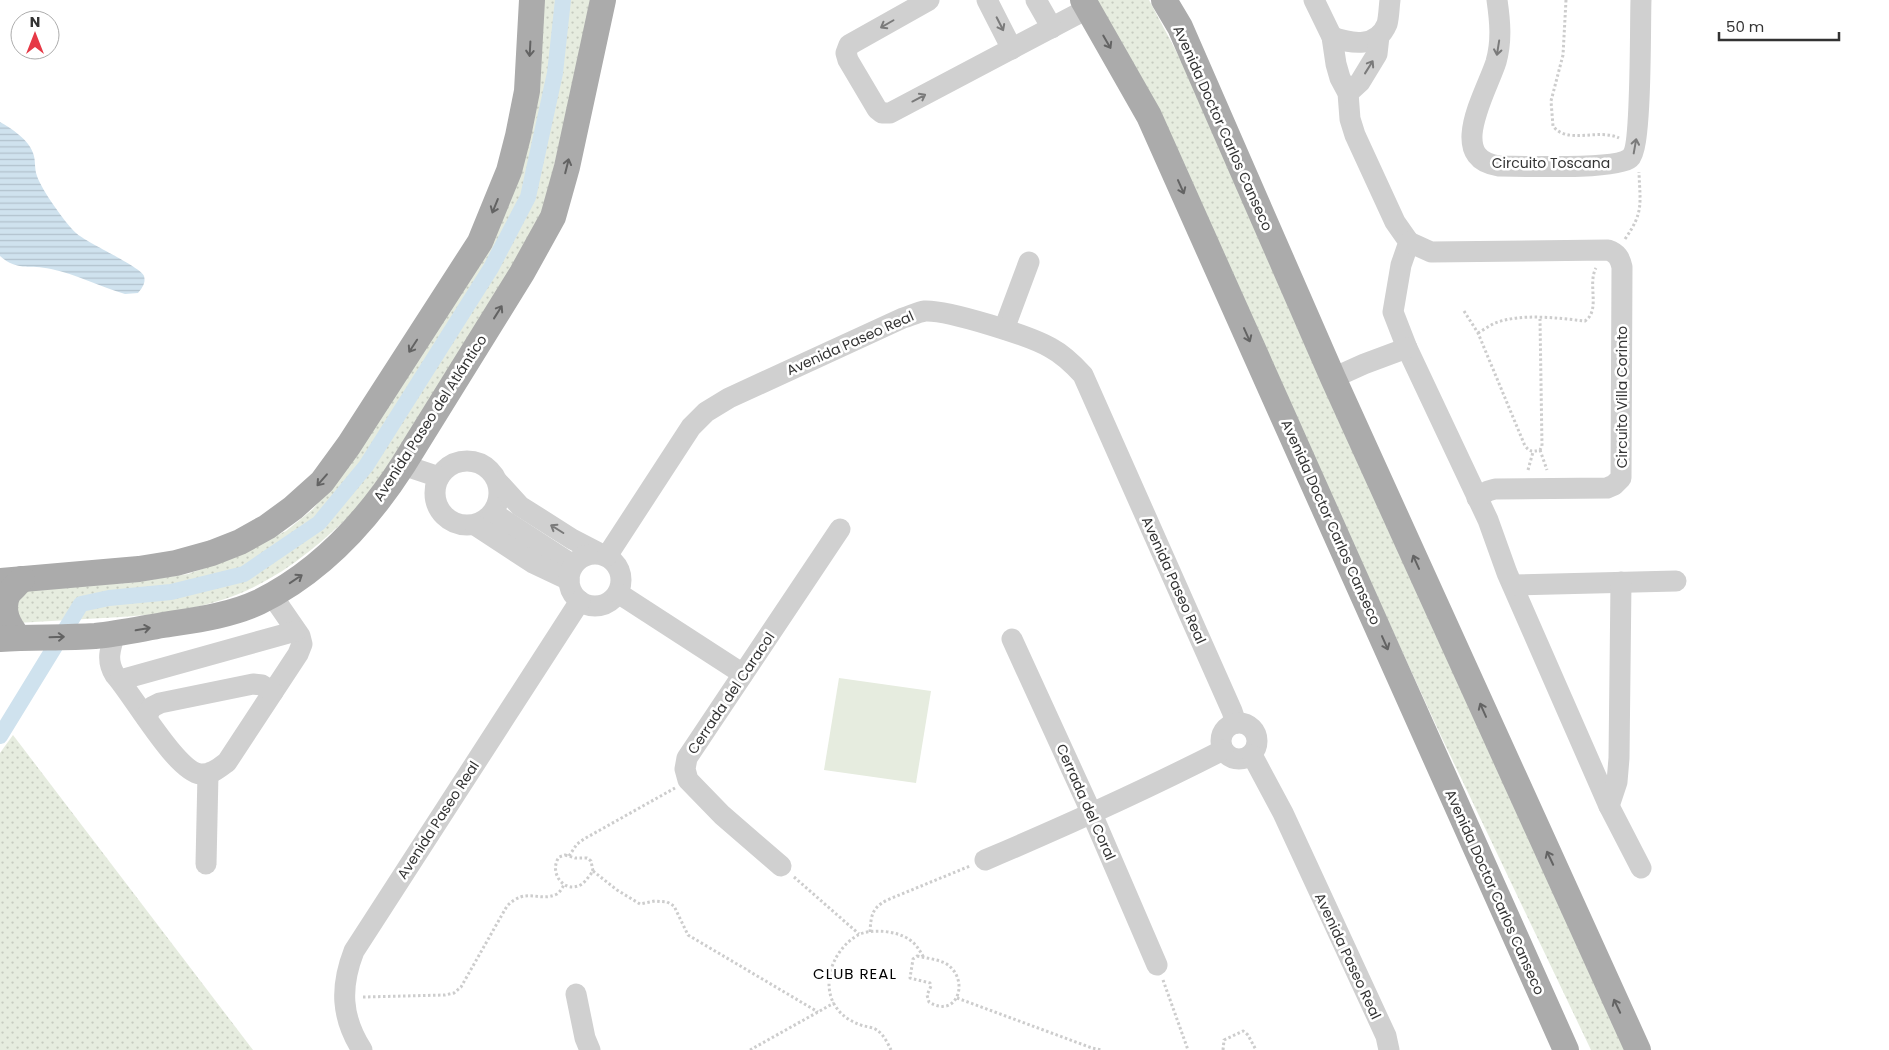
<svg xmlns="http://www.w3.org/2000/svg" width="1889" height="1050" font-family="Poppins,sans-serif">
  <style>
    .grass { fill: url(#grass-dots) }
    .park { fill: #e6ecdf }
    .water { fill: url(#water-rules) }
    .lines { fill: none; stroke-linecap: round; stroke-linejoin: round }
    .canal { stroke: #cfe2ee; stroke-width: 16 }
    .path { stroke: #cdcdcd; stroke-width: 3; stroke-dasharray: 2.5 2.5; stroke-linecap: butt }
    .minor { stroke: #d0d0d0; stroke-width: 21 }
    .major { stroke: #ababab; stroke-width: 26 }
    .oneway { stroke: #7a7a7a }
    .oneway2 { stroke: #636363 }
    .labels { text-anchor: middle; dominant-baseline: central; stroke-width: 5; stroke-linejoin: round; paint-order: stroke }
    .street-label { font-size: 14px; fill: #333; stroke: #fff }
    .neighbourhood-label { font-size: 15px; letter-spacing: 1px; fill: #000; stroke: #fff }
  </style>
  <defs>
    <pattern id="grass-dots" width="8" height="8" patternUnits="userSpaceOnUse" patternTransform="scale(1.25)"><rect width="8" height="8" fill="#e6ecdf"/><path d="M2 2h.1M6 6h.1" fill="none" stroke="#c6cbc0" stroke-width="1.8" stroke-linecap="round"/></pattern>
    <pattern id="water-rules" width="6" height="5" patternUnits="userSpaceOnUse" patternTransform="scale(1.25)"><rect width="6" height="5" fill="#cfe2ee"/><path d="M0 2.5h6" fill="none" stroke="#b2c2cd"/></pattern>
  </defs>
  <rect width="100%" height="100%" fill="#fff"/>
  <g class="grass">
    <path d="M538 0H591L546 203 526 249 367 498C324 542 276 585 215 602 179 613 140 616 103 618 68 620 34 622 0 624V590L129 583 188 574 219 563 286 531 313 509 334 483 513 171Z"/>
    <polygon points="1095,0 1149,0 1202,100 1625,1050 1591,1050 1441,736 1260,342"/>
    <polygon points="13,735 253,1050 0,1050 0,753"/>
  </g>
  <polygon class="park" points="839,678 931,691 916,783 824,770"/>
  <path class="water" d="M0 122C11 128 29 140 33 153 36 160 34 168 37 176 41 189 66 224 76 233 87 243 141 267 144 276 146 283 142 288 138 293L125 294C100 287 76 274 51 269 30 264 18 272 0 256Z"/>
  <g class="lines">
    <polyline class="canal" points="0,736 81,604 109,598 171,592 244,574 319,523 366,466 491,268 528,197 555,73 563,0"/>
    <g class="path">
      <path d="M1566 0 1563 55 1551 101 1553 126C1567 145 1599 128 1619 138"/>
      <path d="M1625 239C1644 212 1640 204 1639 172"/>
      <path d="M1464 311 1478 333 1525 446C1530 452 1532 452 1540 450L1542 446 1540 319"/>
      <path d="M1478 333C1483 330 1489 326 1495 323 1522 313 1557 318 1585 321 1601 310 1587 284 1596 268"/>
      <polyline points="1540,450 1547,470"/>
      <polyline points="1528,470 1533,452"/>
      <path d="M565 855 575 858H587L591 861 593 871C590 875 586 881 582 884 565 895 548 873 559 857Z"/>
      <polyline points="569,856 577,844 584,839 675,788"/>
      <polyline points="593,871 617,890 640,904 655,901 667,902 674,906 688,935 818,1012"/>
      <polyline points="794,877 859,934"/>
      <path d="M870 932C871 915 872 908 887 900L970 866"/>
      <path d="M917 956C926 958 936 959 945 963 971 978 958 1020 929 1002L927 995 931 986 930 983 910 978 913 959Z"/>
      <polyline points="1163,980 1188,1050"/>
      <path d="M363 997 445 995 454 993 461 987 507 906C527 886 539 903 557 894 560 892 562 888 564 885"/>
      <polyline points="957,998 1092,1048 1102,1050"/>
      <polyline points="750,1050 834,1003"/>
      <path d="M891 1050C888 1044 884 1035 878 1031 875 1028 869 1027 864 1026 851 1022 841 1016 834 1004 821 980 835 948 858 935 872 928 898 931 910 940 917 945 920 951 924 958"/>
      <polyline points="1223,1050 1224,1040 1243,1031 1248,1035 1256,1050"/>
    </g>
    <g class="minor">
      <polyline points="929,0 849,45 846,53 848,60 877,109 882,113 890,113 1087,9"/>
      <polyline points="987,0 1012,49"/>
      <polyline points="1036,0 1052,28"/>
      <polyline points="1314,0 1332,37 1336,64 1340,78 1348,93 1350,119 1355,135 1395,222 1409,242 1401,265 1393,312 1407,348 1488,520 1507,573 1609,806 1641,868"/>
      <path d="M1497 0C1500 21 1502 41 1496 62 1487 91 1445 159 1499 166 1521 166 1617 170 1630 158 1642 148 1640 23 1641 0"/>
      <path d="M1332 37C1352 44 1377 48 1387 24 1389 17 1389 7 1390 0"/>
      <polyline points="1348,93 1360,82 1377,54 1379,36"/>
      <path d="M1409 242 1431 252 1608 250C1617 253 1620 258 1622 267L1621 478 1614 485 1607 488 1495 489 1488 491 1477 498"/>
      <polyline points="1004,329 1029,262"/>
      <polyline points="1333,378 1364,364 1407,348"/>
      <circle cx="467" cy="493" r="32"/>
      <polyline points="403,465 439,477"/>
      <polyline points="498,482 520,506 572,539 599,553"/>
      <polyline points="493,513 573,565"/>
      <polyline points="475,525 533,563 569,580"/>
      <circle cx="595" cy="580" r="26"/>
      <path d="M607 556 691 427 706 412 729 398 903 318C910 316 918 312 925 311 948 310 1031 336 1051 348 1064 355 1073 364 1083 375L1232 711 1236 723"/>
      <polyline points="1513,585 1676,581"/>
      <polyline points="618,593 743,674"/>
      <path d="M115 634C110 649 106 661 115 675 133 695 176 771 200 774 211 775 219 768 227 762L298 654 302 644 300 636 271 594"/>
      <polyline points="1012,639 1092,814 1157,965"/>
      <polyline points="120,680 296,631"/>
      <polyline points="146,717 152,707 160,703 253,684 262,685 273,692"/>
      <circle cx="1239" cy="741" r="18"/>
      <polyline points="1252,755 1283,813 1386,1036 1389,1050"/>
      <polyline points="1609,806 1617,782 1619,758 1621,582"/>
      <path d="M985 860C1065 826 1145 790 1223 750"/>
      <polyline points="206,864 208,774"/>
      <polyline points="781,866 722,815 688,780 685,769 687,758 840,529"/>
      <polyline points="576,994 585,1038 590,1050"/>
      <path d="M362 1050C341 1017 340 987 354 951L580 601"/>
    </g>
    <g class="major">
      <polyline points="1083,0 1149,116 1566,1050"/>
      <polyline points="1164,0 1180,27 1333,378 1638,1050"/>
      <polyline points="0,581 139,569 176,563 212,553 240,542 267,527 293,508 322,482 349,445 480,242 509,171 518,136 527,91 532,0"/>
      <path d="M19 638C9 626 0 611 8 594 12 589 18 584 22 579"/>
      <path d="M0 639C32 637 63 638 95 636 118 634 140 629 163 625 195 620 229 616 259 602 320 572 367 521 403 465L522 273 553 217 567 167 603 0"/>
    </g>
  </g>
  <defs><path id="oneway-shaft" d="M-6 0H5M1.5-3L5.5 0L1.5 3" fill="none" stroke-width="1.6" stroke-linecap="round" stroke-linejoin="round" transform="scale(1.25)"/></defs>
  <g class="oneway">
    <use href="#oneway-shaft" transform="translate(887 24) rotate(150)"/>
    <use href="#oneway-shaft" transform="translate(1000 24) rotate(63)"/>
    <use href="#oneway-shaft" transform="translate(1498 48) rotate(99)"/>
    <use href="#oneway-shaft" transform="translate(1369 67) rotate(-58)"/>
    <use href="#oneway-shaft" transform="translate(919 98) rotate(-28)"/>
    <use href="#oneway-shaft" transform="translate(1635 146) rotate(-80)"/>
    <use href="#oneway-shaft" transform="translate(557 529) rotate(-148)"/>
  </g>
  <g class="oneway2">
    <use href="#oneway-shaft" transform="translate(1107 42) rotate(60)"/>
    <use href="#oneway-shaft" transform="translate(530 49) rotate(93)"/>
    <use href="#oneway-shaft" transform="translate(567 166) rotate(-76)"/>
    <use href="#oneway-shaft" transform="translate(1181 187) rotate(66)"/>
    <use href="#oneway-shaft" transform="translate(495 206) rotate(112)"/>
    <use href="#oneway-shaft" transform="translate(498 312) rotate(-58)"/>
    <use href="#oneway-shaft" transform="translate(1247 335) rotate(66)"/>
    <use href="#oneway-shaft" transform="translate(413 346) rotate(123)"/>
    <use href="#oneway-shaft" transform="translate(322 480) rotate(131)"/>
    <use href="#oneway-shaft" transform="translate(1416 562) rotate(-114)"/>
    <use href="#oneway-shaft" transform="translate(296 579) rotate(-34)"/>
    <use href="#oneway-shaft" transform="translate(143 629) rotate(-10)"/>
    <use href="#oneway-shaft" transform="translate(57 637) rotate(-2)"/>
    <use href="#oneway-shaft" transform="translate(1385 643) rotate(66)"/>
    <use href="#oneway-shaft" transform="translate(1483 710) rotate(-114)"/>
    <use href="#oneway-shaft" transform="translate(1550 858) rotate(-115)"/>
    <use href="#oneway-shaft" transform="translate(1617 1006) rotate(-115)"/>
  </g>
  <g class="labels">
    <g class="street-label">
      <text transform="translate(1223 128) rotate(66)">Avenida Doctor Carlos Canseco</text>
      <text x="1551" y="163">Circuito Toscana</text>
      <text transform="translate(850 343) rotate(-24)">Avenida Paseo Real</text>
      <text transform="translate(1622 397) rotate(-90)">Circuito Villa Corinto</text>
      <text transform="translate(430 418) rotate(-57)">Avenida Paseo del Atlántico</text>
      <text transform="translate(1331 522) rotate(66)">Avenida Doctor Carlos Canseco</text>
      <text transform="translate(1174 580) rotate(66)">Avenida Paseo Real</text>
      <text transform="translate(731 693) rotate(-56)">Cerrada del Caracol</text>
      <text transform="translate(1086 802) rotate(66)">Cerrada del Coral</text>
      <text transform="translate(438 820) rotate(-57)">Avenida Paseo Real</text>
      <text transform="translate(1495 892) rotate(66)">Avenida Doctor Carlos Canseco</text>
      <text transform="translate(1348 956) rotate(65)">Avenida Paseo Real</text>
    </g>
    <g class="neighbourhood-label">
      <text x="855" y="973">CLUB REAL</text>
    </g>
  </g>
  <g transform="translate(35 35)"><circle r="24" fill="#ffffff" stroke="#adadad"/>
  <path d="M0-4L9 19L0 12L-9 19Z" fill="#e63946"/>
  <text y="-8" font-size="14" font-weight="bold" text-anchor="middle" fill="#333333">N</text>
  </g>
  <path d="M1719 32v8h120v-8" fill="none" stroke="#333333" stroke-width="2.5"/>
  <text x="1726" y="32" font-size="15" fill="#333333" stroke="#ffffff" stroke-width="4" paint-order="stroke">50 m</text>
</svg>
